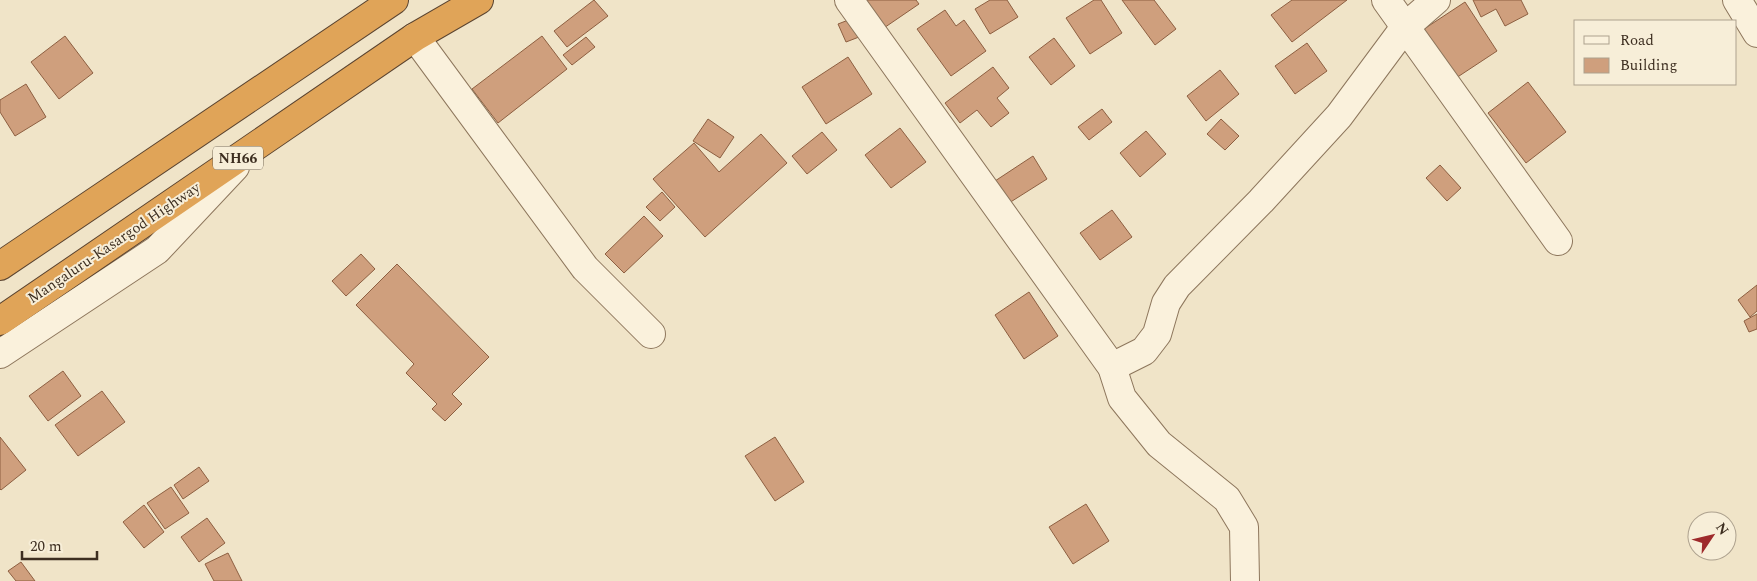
<svg xmlns="http://www.w3.org/2000/svg" width="1757" height="581" font-family="Spectral,serif">
  <style>
    .building { fill: #cf9f7d; stroke: #8d5f41 }
    .lines { fill: none; stroke-linecap: round; stroke-linejoin: round }
    .minor-casing { stroke: #8d765c; stroke-width: 30 }
    .highway-casing { stroke: #5b4430; stroke-width: 30 }
    .minor { stroke: #faf1dc; stroke-width: 28 }
    .highway { stroke: #e0a458; stroke-width: 28 }
    .labels { text-anchor: middle; dominant-baseline: central; stroke-width: 4; stroke-linejoin: round; paint-order: stroke }
    .shield { fill: #f7eed8; stroke: #756857; stroke-width: 1 }
    .shield-label { font-size: 14px; font-weight: bold; fill: #3d2e20 }
    .street-label { font-size: 15px; fill: #3d2e20; stroke: #f7eed8 }
  </style>
  <rect width="100%" height="100%" fill="#f0e4c8"/>
  <g class="building">
    <polygon points="594,0 608,16 567,47 554,31"/>
    <polygon points="857,0 916,0 919,4 878,32"/>
    <polygon points="990,0 1007,0 1018,17 990,34 975,9"/>
    <polygon points="1094,0 1101,0 1122,33 1090,54 1066,18"/>
    <polygon points="1122,0 1154,0 1176,29 1155,45"/>
    <polygon points="1292,0 1347,0 1292,42 1271,15"/>
    <polygon points="1473,0 1521,0 1528,14 1505,26 1496,9 1481,17"/>
    <polygon points="1465,2 1497,51 1453,80 1421,31"/>
    <polygon points="945,10 956,26 964,20 986,51 951,76 917,29"/>
    <polygon points="851,19 859,37 846,42 838,24"/>
    <polygon points="65,36 93,73 59,99 31,62"/>
    <polygon points="542,36 567,69 498,123 472,89"/>
    <polygon points="586,37 595,47 572,65 563,55"/>
    <polygon points="1054,38 1075,66 1051,85 1029,57"/>
    <polygon points="1307,43 1327,71 1295,94 1275,66"/>
    <polygon points="848,57 872,94 826,124 802,87"/>
    <polygon points="993,67 1009,88 997,98 1009,113 991,127 977,110 960,123 945,103"/>
    <polygon points="1220,70 1239,94 1206,121 1187,96"/>
    <polygon points="1528,82 1566,132 1526,163 1488,113"/>
    <polygon points="26,84 46,117 15,136 0,112 0,100"/>
    <polygon points="1102,109 1112,122 1089,140 1078,127"/>
    <polygon points="708,119 734,137 720,158 693,141"/>
    <polygon points="1221,119 1239,136 1225,150 1207,134"/>
    <polygon points="900,128 926,162 891,188 865,155"/>
    <polygon points="1146,131 1166,154 1140,177 1120,153"/>
    <polygon points="822,132 837,150 807,174 792,156"/>
    <polygon points="761,134 787,163 705,237 653,179 694,143 719,172"/>
    <polygon points="1033,156 1047,179 1009,203 995,181"/>
    <polygon points="1440,165 1461,188 1447,201 1426,178"/>
    <polygon points="662,192 675,207 660,221 646,207"/>
    <polygon points="1112,210 1132,237 1100,260 1080,233"/>
    <polygon points="644,216 663,236 624,273 605,254"/>
    <polygon points="361,254 375,269 346,296 332,281"/>
    <polygon points="397,264 489,357 452,394 462,404 445,421 432,409 437,404 406,373 414,364 356,305"/>
    <polygon points="1757,285 1757,311 1750,317 1738,300"/>
    <polygon points="1029,292 1058,336 1024,359 995,315"/>
    <polygon points="1757,314 1757,329 1749,332 1744,321"/>
    <polygon points="63,371 81,396 48,421 29,396"/>
    <polygon points="102,391 125,422 78,456 55,425"/>
    <polygon points="0,437 26,470 1,490 0,489"/>
    <polygon points="775,437 804,482 775,501 745,456"/>
    <polygon points="199,467 209,481 183,499 174,485"/>
    <polygon points="171,487 189,513 165,529 147,503"/>
    <polygon points="1086,504 1109,541 1073,564 1049,527"/>
    <polygon points="144,505 164,532 144,548 123,522"/>
    <polygon points="207,518 225,543 199,562 181,537"/>
    <polygon points="228,553 242,581 214,581 205,564"/>
    <polygon points="21,562 35,581 16,581 8,571"/>
  </g>
  <g class="lines">
    <defs>
      <g id="minor">
        <polyline points="849,0 1112,367 1122,398 1159,444 1227,499 1244,527 1245,581"/>
        <polyline points="1386,0 1558,241"/>
        <polyline points="1737,0 1757,33"/>
        <polyline points="415,37 585,268 651,334"/>
        <polyline points="0,354 157,250 235,167"/>
        <polyline points="1112,367 1144,351 1157,334 1166,303 1177,286 1261,201 1339,116 1405,27 1436,0"/>
      </g>
      <g id="highway">
        <polyline points="0,266 394,0"/>
        <polyline points="0,321 415,37 479,0"/>
      </g>
    </defs>
    <use href="#minor" class="minor-casing"/>
    <use href="#highway" class="highway-casing"/>
    <use href="#minor" class="minor"/>
    <use href="#highway" class="highway"/>
  </g>
  <g class="labels">
    <rect class="shield" x="213" y="146.5" width="50" height="23" rx="4"/>
    <g class="shield-label">
      <text x="238" y="158">NH66</text>
    </g>
    <g class="street-label">
      <text transform="translate(114 243) rotate(-34)">Mangaluru-Kasargod Highway</text>
    </g>
  </g>
  <rect x="1574" y="20" width="162" height="65" fill="#f7eed8" stroke="#ada18e"/>
  <rect x="1584" y="36" width="25" height="8" fill="#faf1dc" stroke="#ada18e"/>
  <text x="1620" y="45" font-size="15" fill="#3d2e20">Road</text>
  <rect x="1584" y="58" width="25" height="15" fill="#cf9f7d" stroke="#ada18e"/>
  <text x="1620" y="70" font-size="15" fill="#3d2e20">Building</text>
  <g transform="translate(1712 536) rotate(55)"><circle r="24" fill="#f7eed8" stroke="#ada18e"/>
  <path d="M0-4L9 19L0 12L-9 19Z" fill="#9e2a2b"/>
  <text y="-8" font-size="14" font-weight="bold" text-anchor="middle" fill="#3d2e20">N</text>
  </g>
  <path d="M22 551v8h75v-8" fill="none" stroke="#3d2e20" stroke-width="2.5"/>
  <text x="30" y="551" font-size="15" fill="#3d2e20" stroke="#f7eed8" stroke-width="4" paint-order="stroke">20 m</text>
</svg>
